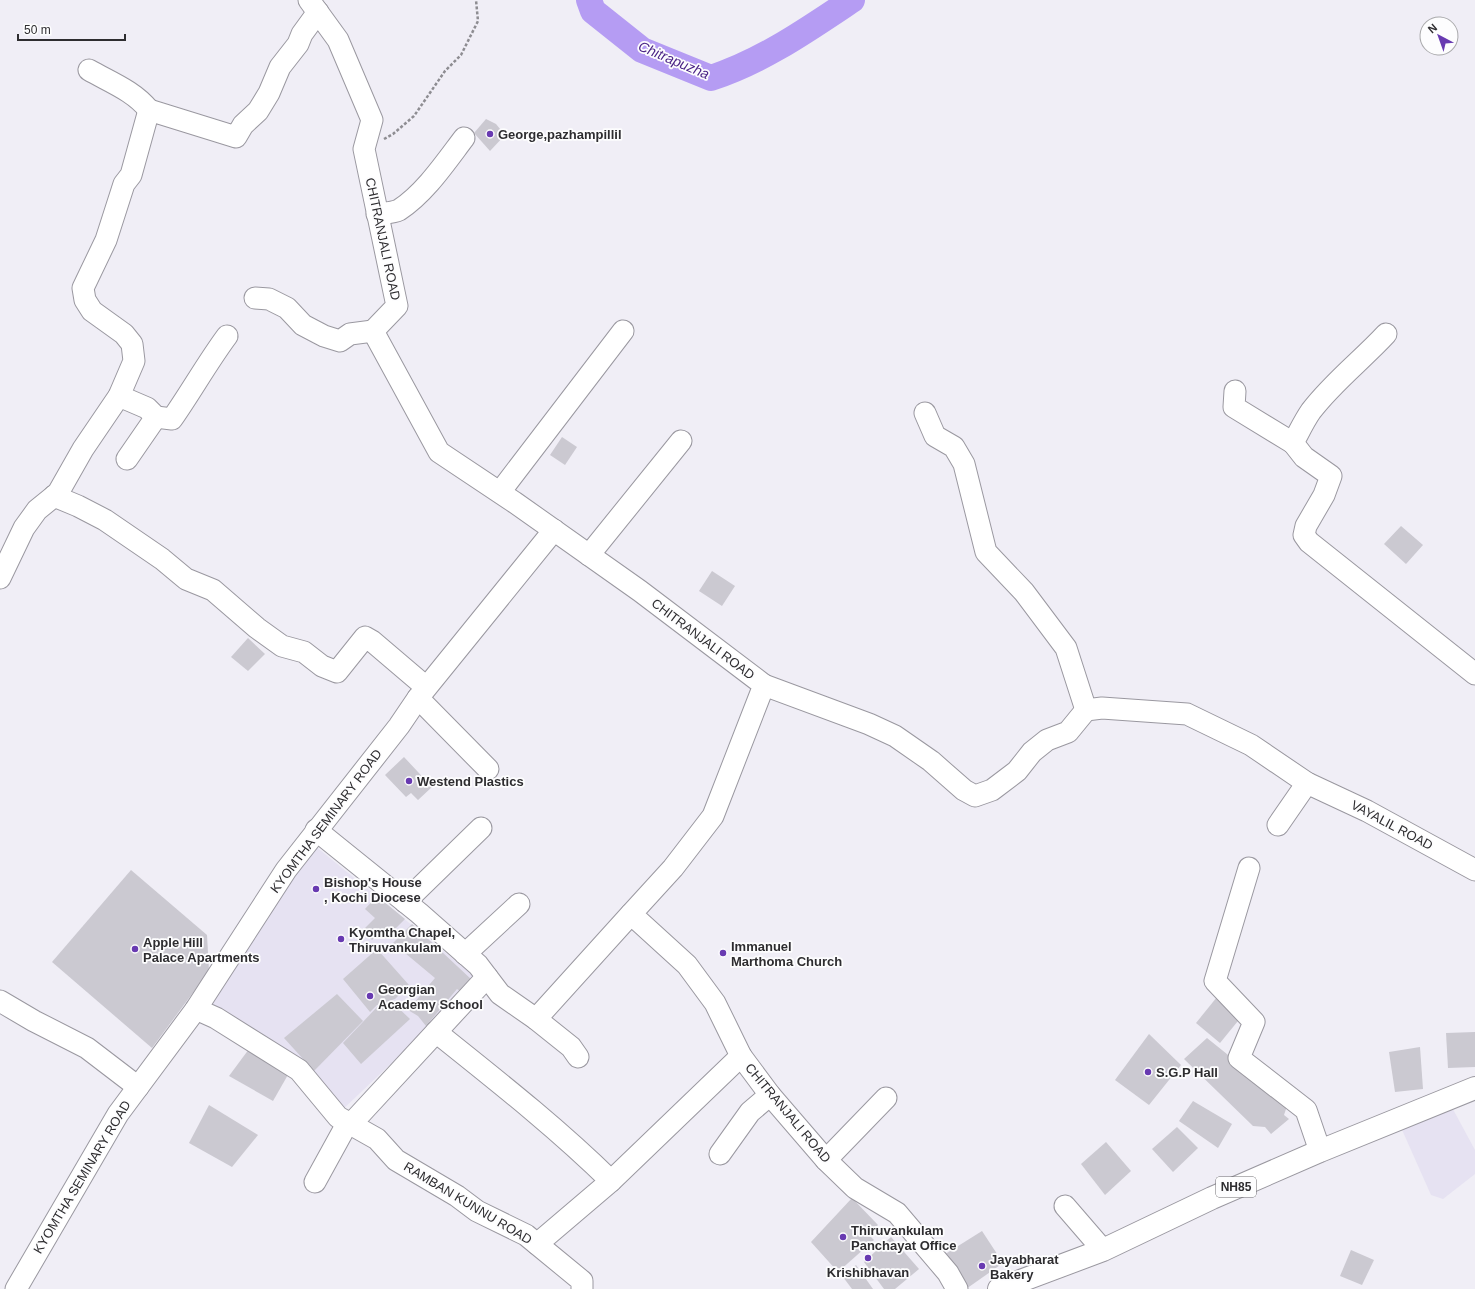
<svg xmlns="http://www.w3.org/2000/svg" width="1475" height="1289" font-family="Helvetica,sans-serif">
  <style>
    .built { fill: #e6e2f2 }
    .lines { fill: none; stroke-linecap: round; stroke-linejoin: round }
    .river { stroke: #b59cf3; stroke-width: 26 }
    .building { fill: #cbc9d1 }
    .minor-casing { stroke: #9a98a0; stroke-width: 23 }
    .highway-casing { stroke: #9a98a0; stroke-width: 24 }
    .path { stroke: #8e8d92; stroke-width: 2.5; stroke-dasharray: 3 2; stroke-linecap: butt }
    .minor { stroke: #fff; stroke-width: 21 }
    .highway { stroke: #fff; stroke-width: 22 }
    .poi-dot { fill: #683ab1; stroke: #fdfdfe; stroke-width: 1.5 }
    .labels { text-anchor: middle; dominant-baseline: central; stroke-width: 3.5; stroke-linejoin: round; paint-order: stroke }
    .shield { fill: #fdfdfe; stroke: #6c6b6e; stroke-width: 1 }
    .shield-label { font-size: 12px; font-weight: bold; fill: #2e2d30 }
    .poi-label { font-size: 13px; font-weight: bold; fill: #2e2d30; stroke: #fdfdfe; text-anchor: start }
    .street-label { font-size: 13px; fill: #2e2d30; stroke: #fdfdfe }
    .water-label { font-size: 14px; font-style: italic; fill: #4c2587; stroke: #fdfdfe }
  </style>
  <rect width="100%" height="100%" fill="#f0eef6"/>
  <g class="built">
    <polygon points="314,845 479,980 339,1113 202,1007"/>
    <polygon points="1448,1100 1475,1150 1475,1174 1443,1199 1431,1195 1399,1123"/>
  </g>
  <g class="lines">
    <path class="river" d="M589 0 593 11 642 50 711 78C763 61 807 30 852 0"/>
  </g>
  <g class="building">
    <polygon points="486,119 496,124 505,135 490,151 474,133"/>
    <polygon points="562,437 577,447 565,465 550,455"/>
    <polygon points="1401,526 1423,545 1406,564 1384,544"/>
    <polygon points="712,571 735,586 722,606 699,591"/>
    <polygon points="248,638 265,654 248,671 231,657"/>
    <polygon points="404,757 432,787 418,800 411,793 406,797 385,775"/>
    <polygon points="131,870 207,935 209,971 152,1048 52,962"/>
    <polygon points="377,896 405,919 394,930 388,926 372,940 362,931 375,918 365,909"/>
    <polygon points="412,924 472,980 460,991 457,989 426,1026 418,1016 408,1010 435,978 393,943"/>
    <polygon points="377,949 409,985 395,999 377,1005 370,1012 343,979"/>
    <polygon points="337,994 363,1021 314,1071 284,1038"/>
    <polygon points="1217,997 1242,1016 1220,1043 1196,1023"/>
    <polygon points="391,1001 410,1019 361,1064 343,1043 378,1006"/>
    <polygon points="1475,1032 1475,1067 1448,1068 1446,1033"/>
    <polygon points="1149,1034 1181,1065 1149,1105 1115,1080"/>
    <polygon points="1207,1038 1288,1103 1284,1115 1289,1119 1271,1134 1265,1127 1253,1126 1184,1059"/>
    <polygon points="1420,1047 1423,1089 1395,1092 1389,1052"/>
    <polygon points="249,1049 289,1073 273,1101 229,1076"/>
    <polygon points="1193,1101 1232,1124 1218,1148 1179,1121"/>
    <polygon points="209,1105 258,1135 232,1167 189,1143"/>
    <polygon points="1177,1127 1198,1148 1173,1172 1152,1149"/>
    <polygon points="1106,1142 1131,1171 1105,1195 1081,1164"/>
    <polygon points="852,1198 878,1225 868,1234 874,1240 838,1272 811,1242"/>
    <polygon points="982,1231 1003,1263 966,1289 939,1258"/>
    <polygon points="891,1237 919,1269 895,1289 884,1289 864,1262"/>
    <polygon points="1351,1250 1374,1260 1362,1285 1340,1276"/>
    <polygon points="856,1265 873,1289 852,1289 843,1277"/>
  </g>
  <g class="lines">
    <defs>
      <g id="minor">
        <polyline points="309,0 338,40 372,120 364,149 397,306 373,331 439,452 514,502 640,591 764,685 713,816 673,868 631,914 687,965 715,1003 741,1056 770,1095 826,1160 855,1188 897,1213 948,1273 957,1289"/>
        <path d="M89 70C110 82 134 91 149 110"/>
        <path d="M377 214C383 213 393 213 399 210 425 193 445 163 464 138"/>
        <polyline points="255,298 269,299 287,308 303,325 324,336 340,341 350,334 373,331"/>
        <path d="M1386 334C1362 360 1333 382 1311 411 1304 421 1299 432 1293 443L1304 457 1331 476 1324 495 1306 526 1304 535 1309 542 1475 674"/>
        <polyline points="1235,391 1234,407 1293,443"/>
        <path d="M119 396 147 408 156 417 172 419C191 392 207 363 227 336"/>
        <polyline points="925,413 935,436 954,447 964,464 986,552 1024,592 1066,648 1086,710"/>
        <polyline points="127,459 156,417"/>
        <polyline points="500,492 623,331"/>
        <polyline points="54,496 78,506 105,520 162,559 186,579 213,590 257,628 282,646 304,652 322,666 337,672 365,637 372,641 426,687"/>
        <polyline points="589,555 681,441"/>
        <polyline points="0,578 24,528 37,510 58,493 83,449 119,396 134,361 132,344 124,334 92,311 85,300 83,288 106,240 124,184 131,175 149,110 236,137 243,125 258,111 269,93 280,67 298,44 302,34 318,12"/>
        <polyline points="764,685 869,724 895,736 931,761 964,790 975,796 992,790 1017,771 1032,752 1047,740 1068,732 1086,710 1102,708 1187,714 1251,745 1307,783 1367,811 1475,870"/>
        <polyline points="418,698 488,769"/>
        <polyline points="1278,825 1307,783"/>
        <polyline points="316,830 419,913 478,965 500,994 536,1019 631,914"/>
        <polyline points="1249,868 1215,981 1254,1022 1239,1058 1306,1110 1320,1151"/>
        <polyline points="405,902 481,828"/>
        <polyline points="465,954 519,904"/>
        <polyline points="0,1001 34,1021 87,1048 138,1087"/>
        <polyline points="196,1009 216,1018 299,1070 338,1117 377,1139 396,1160 457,1196 477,1211 526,1235 582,1281 582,1289"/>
        <polyline points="536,1019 571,1047 578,1057"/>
        <path d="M436 1032C496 1080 556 1127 611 1181L537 1244"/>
        <polyline points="351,1124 487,977"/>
        <polyline points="720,1154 750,1112 770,1095"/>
        <polyline points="826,1160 886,1098"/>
        <polyline points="611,1181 741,1056"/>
        <polyline points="315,1182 348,1122"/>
        <polyline points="1065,1206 1103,1250"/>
        <polyline points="16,1289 118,1114 196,1009 286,870 399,726 418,698 554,530"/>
      </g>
      <polyline id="highway" points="999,1289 1103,1250 1212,1198 1320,1151 1475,1088"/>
    </defs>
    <use href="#minor" class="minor-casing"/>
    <use href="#highway" class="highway-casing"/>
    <polyline class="path" points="384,139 393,134 414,116 445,71 461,55 478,21 476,0"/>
    <use href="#minor" class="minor"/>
    <use href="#highway" class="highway"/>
  </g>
  <g class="poi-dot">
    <circle cx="490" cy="134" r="4"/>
    <circle cx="409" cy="781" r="4"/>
    <circle cx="316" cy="889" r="4"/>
    <circle cx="341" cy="939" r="4"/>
    <circle cx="135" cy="949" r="4"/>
    <circle cx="723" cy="953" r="4"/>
    <circle cx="370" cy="996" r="4"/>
    <circle cx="1148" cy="1072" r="4"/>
    <circle cx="843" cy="1237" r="4"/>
    <circle cx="868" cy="1258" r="4"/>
    <circle cx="982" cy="1266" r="4"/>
  </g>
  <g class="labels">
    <rect class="shield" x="1216" y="1177" width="40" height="20" rx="3"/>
    <g class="shield-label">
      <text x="1236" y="1187">NH85</text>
    </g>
    <g class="poi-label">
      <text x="498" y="134">George,pazhampillil</text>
      <text x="417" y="781">Westend Plastics</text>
      <text x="324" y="882">Bishop's House<tspan x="324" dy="15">, Kochi Diocese</tspan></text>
      <text x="349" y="932">Kyomtha Chapel,<tspan x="349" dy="15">Thiruvankulam</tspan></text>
      <text x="143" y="942">Apple Hill<tspan x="143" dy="15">Palace Apartments</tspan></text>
      <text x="731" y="946">Immanuel<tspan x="731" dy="15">Marthoma Church</tspan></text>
      <text x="378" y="989">Georgian<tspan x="378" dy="15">Academy School</tspan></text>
      <text x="1156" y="1072">S.G.P Hall</text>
      <text x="851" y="1230">Thiruvankulam<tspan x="851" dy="15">Panchayat Office</tspan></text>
      <text x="990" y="1259">Jayabharat<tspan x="990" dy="15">Bakery</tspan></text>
      <text x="868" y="1272" text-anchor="middle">Krishibhavan</text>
    </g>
    <g class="street-label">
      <text transform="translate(383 239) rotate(78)">CHITRANJALI ROAD</text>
      <text transform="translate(703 639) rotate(37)">CHITRANJALI ROAD</text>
      <text transform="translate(326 821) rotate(-53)">KYOMTHA SEMINARY ROAD</text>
      <text transform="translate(1392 825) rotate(28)">VAYALIL ROAD</text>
      <text transform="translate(788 1113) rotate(50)">CHITRANJALI ROAD</text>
      <text transform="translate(82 1177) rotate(-59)">KYOMTHA SEMINARY ROAD</text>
      <text transform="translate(468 1203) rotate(31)">RAMBAN KUNNU ROAD</text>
    </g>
    <g class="water-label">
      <text transform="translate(674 60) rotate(23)">Chitrapuzha</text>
    </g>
  </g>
  <g transform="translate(1439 36) rotate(319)"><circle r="19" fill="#fdfdfe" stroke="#aaaaac"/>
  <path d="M0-3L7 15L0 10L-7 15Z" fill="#683ab1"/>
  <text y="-6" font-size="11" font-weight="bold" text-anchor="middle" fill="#2e2d30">N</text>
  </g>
  <path d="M18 34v6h107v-6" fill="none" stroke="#2e2d30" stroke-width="2"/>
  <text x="24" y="34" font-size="12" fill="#2e2d30" stroke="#fdfdfe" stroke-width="3" paint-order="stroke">50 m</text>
</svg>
